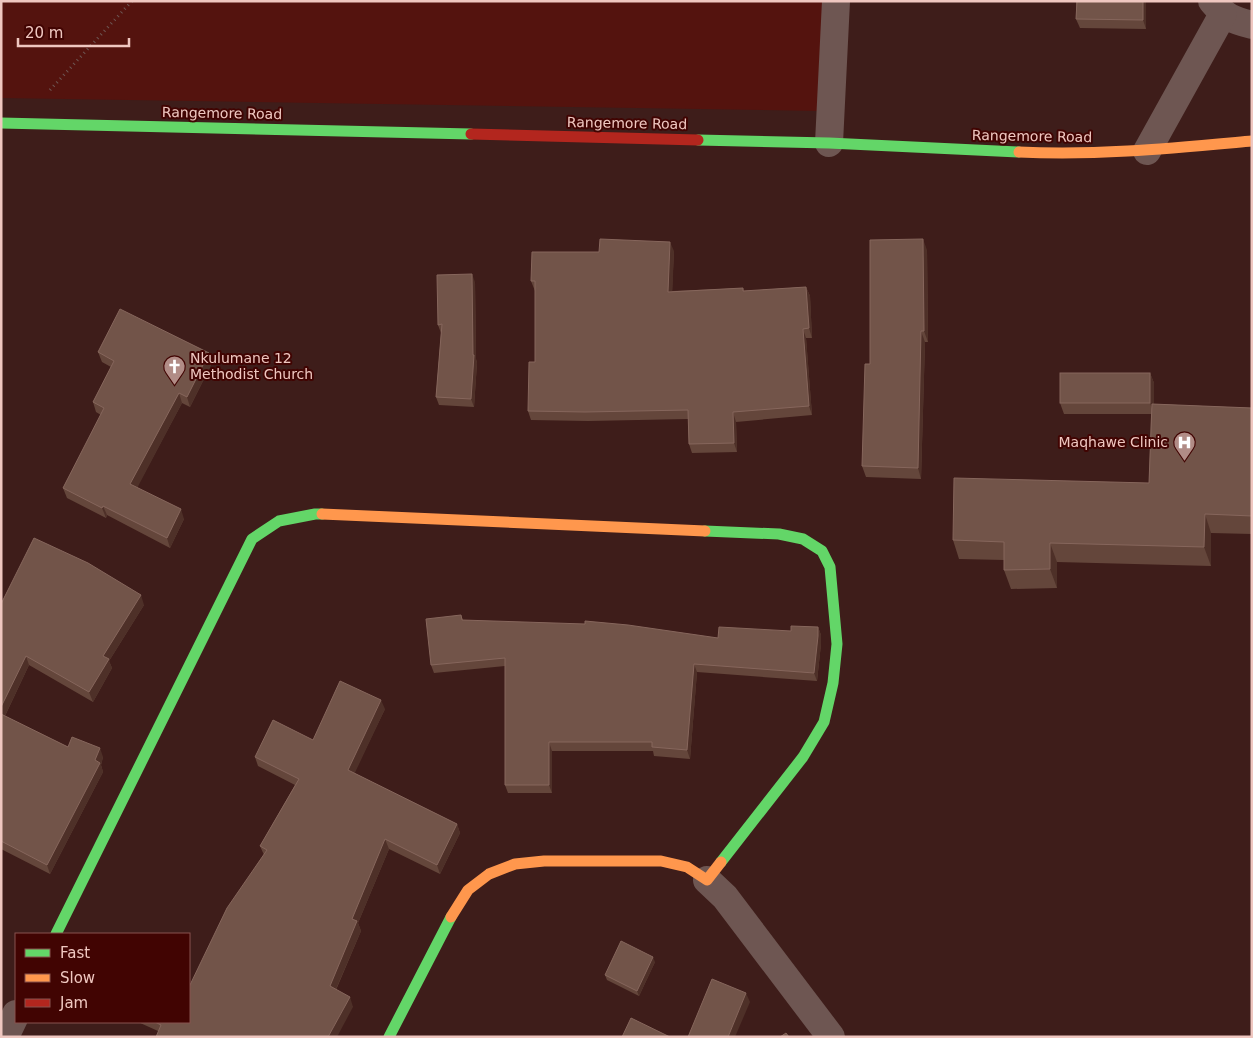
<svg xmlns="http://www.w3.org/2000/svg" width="1253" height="1038" font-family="'DejaVu Sans',sans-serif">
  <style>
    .built { fill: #54130e }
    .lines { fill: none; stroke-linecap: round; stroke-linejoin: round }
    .path { stroke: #6e5754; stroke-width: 3; stroke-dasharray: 1 4; stroke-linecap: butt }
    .street { stroke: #6e5652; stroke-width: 28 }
    .fast { stroke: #63d668; stroke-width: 11 }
    .slow { stroke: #ff974d; stroke-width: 11 }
    .jam { stroke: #b3261e; stroke-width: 11 }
    .wall { fill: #64463b }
    .shaded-wall { fill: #4e3028 }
    .building { fill: #725449; stroke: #86665c }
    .labels { text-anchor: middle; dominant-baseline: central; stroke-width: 4; stroke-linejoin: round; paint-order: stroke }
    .street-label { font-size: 14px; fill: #efc7c0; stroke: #410402 }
    .poi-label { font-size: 14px; fill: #efc7c0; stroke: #410402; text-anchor: start }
  </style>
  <rect width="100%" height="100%" fill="#3e1d1a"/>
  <polygon class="built" points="1,1 823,1 820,111 1,98"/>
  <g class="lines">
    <polyline class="path" points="50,90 132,1"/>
    <g class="street">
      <path d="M1212 1C1225 17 1232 20 1252 25"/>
      <polyline points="829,143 836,1"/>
      <polyline points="1147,151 1223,14"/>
      <polyline points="707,880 725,897 831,1037"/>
      <polyline points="5,1037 16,1014"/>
    </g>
    <g class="fast">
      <polyline points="1,123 471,134"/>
      <polyline points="698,140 829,143 1019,152"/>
      <polyline points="705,531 779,534 803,539 822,551 830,567 837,644 833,683 824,722 803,757 721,862"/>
      <polyline points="56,934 252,539 279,521 315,514 322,514"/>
      <polyline points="389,1037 451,917"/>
    </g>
    <g class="slow">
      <path d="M1019 152C1097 156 1175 148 1252 141"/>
      <polyline points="322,514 705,531"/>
      <polyline points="451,917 468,890 489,874 515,864 544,861 661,861 687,867 707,880 721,862"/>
    </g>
    <polyline class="jam" points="471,134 698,140"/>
  </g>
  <g class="wall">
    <polygon points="1076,1 1146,1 1146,29 1080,28 1076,19"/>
    <polygon points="927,250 928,342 925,342 921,479 866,477 862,466 870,364"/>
    <polygon points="674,251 672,291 743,288 744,291 806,287 810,296 812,338 806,338 812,415 736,422 737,452 692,453 689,444 688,419 588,421 531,420 528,411 535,362 535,291 531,281 599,252"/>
    <polygon points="475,282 476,359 477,363 474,407 439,405 436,397 441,333 438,325"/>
    <polygon points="98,352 212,363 190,407 182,403 137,487 184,519 170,548 107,515 106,518 67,498 63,488 101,415 96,412 93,402 111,367 102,362"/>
    <polygon points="1150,373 1154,383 1154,404 1252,408 1252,534 1211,533 1211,566 1057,562 1057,588 1011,589 1004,570 1004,560 959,559 953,540 1149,483 1151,414 1064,414 1060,403"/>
    <polygon points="1,604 144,605 109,661 112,668 93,702 29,665 5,716 68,747 103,757 101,765 103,772 50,874 1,849"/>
    <polygon points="461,615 463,620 718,638 791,631 818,627 821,635 821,644 817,681 697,672 690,759 654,756 653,751 552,751 552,793 508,793 505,785 505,666 434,673 431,665"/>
    <polygon points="385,709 354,773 457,824 460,833 440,874 389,849 358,923 361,931 336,990 353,1007 158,1031 138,1022 189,1022 264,855 260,846 295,785 258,766 255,757 313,740"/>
    <polygon points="655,962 639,996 607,980 605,975"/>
  </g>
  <g class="shaded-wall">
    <polygon points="1143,1 1146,1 1146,29 1143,20"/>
    <polygon points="923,239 927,250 928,342 924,331"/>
    <polygon points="670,242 674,251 672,301 668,292"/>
    <polygon points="472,274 475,282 476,359 477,363 474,407 471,399 473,355"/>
    <polygon points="806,287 810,296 812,338 809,328"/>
    <polygon points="803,329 806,338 812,415 809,406"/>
    <polygon points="921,331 925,342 921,479 918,468"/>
    <polygon points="209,353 212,363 190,407 187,397"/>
    <polygon points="1150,373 1154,383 1154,414 1150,403"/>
    <polygon points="179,393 182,403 134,494 130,484"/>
    <polygon points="733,412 736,422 737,452 734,443"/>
    <polygon points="103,506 107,515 106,518 102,508"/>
    <polygon points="181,509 184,519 170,548 167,538"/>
    <polygon points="1205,514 1211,533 1211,566 1204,547"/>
    <polygon points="1050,543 1057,562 1057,588 1050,569"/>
    <polygon points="141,595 144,605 109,661 112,668 93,702 89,692 103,656"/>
    <polygon points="818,627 821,635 821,644 817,681 814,673"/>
    <polygon points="26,656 29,665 2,722 1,720 1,707"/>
    <polygon points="694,664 697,672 690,759 687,750"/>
    <polygon points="381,700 385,709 352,779 348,770"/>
    <polygon points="549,742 552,751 552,793 549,785"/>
    <polygon points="100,748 103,757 101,765 103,772 50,874 47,865 95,760"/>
    <polygon points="457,824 460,833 440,874 437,865"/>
    <polygon points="385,839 389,849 358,923 361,931 333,996 330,986 352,919"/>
    <polygon points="653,957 655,962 639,996 637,991"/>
    <polygon points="746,993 750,1002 735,1037 728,1037"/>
    <polygon points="350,997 353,1007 337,1037 328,1037"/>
  </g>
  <g class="building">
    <polygon points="1077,1 1143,1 1143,20 1076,19"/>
    <polygon points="600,239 670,242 668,292 743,288 743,291 806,287 809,328 803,329 809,406 733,412 734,443 689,444 688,410 585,412 528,411 529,362 535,362 535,281 531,281 532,252 599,252"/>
    <polygon points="923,239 924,331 921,331 918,468 862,466 865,364 870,364 870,240"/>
    <polygon points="472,274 473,355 474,355 471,399 436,397 442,324 438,325 437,275"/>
    <polygon points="120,309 209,353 187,397 179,393 130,484 181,509 167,538 103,506 102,508 63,488 104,408 93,402 114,361 98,352"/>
    <rect x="1060" y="373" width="90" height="30"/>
    <polygon points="1152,404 1252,408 1252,516 1205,514 1204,547 1050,543 1050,569 1004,570 1004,542 953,540 954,478 1149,483"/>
    <polygon points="34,538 88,563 141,595 103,656 109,659 89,692 26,656 1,707 1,604"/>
    <polygon points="461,615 462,620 585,624 585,621 628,625 718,638 719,627 791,631 791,626 818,627 818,636 814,673 694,664 687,750 652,747 652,742 549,742 549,785 505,785 505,658 431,665 426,619"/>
    <polygon points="340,681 381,700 348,770 457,824 437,865 385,839 352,919 357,921 330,986 350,997 328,1037 156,1037 161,1025 155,1022 189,1022 189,987 227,908 267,850 260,846 299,779 255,757 273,720 313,740"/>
    <polygon points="1,714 68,747 72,737 100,748 95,760 100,763 47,865 1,841"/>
    <polygon points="621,941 653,957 637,991 605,975"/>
    <polygon points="712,979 746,993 728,1037 688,1037"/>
    <polygon points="631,1018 670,1037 622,1037"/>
    <polygon points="786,1033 789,1037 780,1037"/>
  </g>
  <defs>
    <symbol id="church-pin" viewBox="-11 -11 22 30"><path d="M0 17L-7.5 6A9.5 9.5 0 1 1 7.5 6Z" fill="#b18c86" stroke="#410402"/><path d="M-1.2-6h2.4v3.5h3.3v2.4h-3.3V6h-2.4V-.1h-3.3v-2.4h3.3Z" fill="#fff"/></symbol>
    <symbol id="hospital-pin" viewBox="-11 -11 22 30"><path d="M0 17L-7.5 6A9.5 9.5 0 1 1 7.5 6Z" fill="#b18c86" stroke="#410402"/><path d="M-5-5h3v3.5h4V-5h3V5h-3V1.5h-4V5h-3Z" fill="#fff"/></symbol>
  </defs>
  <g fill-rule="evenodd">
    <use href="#church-pin" x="162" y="354" width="25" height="34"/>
    <use href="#hospital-pin" x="1172" y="430" width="25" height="34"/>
  </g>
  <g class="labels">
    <g class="street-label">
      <text transform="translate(222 113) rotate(1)">Rangemore Road</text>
      <text transform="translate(627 123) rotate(1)">Rangemore Road</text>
      <text transform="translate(1032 136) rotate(1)">Rangemore Road</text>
    </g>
    <g class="poi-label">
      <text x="190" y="358">Nkulumane 12<tspan x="190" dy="16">Methodist Church</tspan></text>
      <text x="1168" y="442" text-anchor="end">Maqhawe Clinic</text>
    </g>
  </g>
  <rect width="1253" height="1038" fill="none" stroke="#efc7c0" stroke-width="5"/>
  <rect x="15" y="933" width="175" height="90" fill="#410402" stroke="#87524e"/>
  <rect x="25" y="949" width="25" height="8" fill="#63d668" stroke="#87524e"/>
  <text x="60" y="958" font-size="15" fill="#efc7c0">Fast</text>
  <rect x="25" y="974" width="25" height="8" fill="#ff974d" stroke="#87524e"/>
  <text x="60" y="983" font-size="15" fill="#efc7c0">Slow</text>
  <rect x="25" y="999" width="25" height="8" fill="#b3261e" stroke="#87524e"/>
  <text x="60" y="1008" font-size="15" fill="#efc7c0">Jam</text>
  <path d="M18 38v8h111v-8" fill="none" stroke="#efc7c0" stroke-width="2.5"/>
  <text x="25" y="38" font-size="15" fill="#efc7c0" stroke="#410402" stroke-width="4" paint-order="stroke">20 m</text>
</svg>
